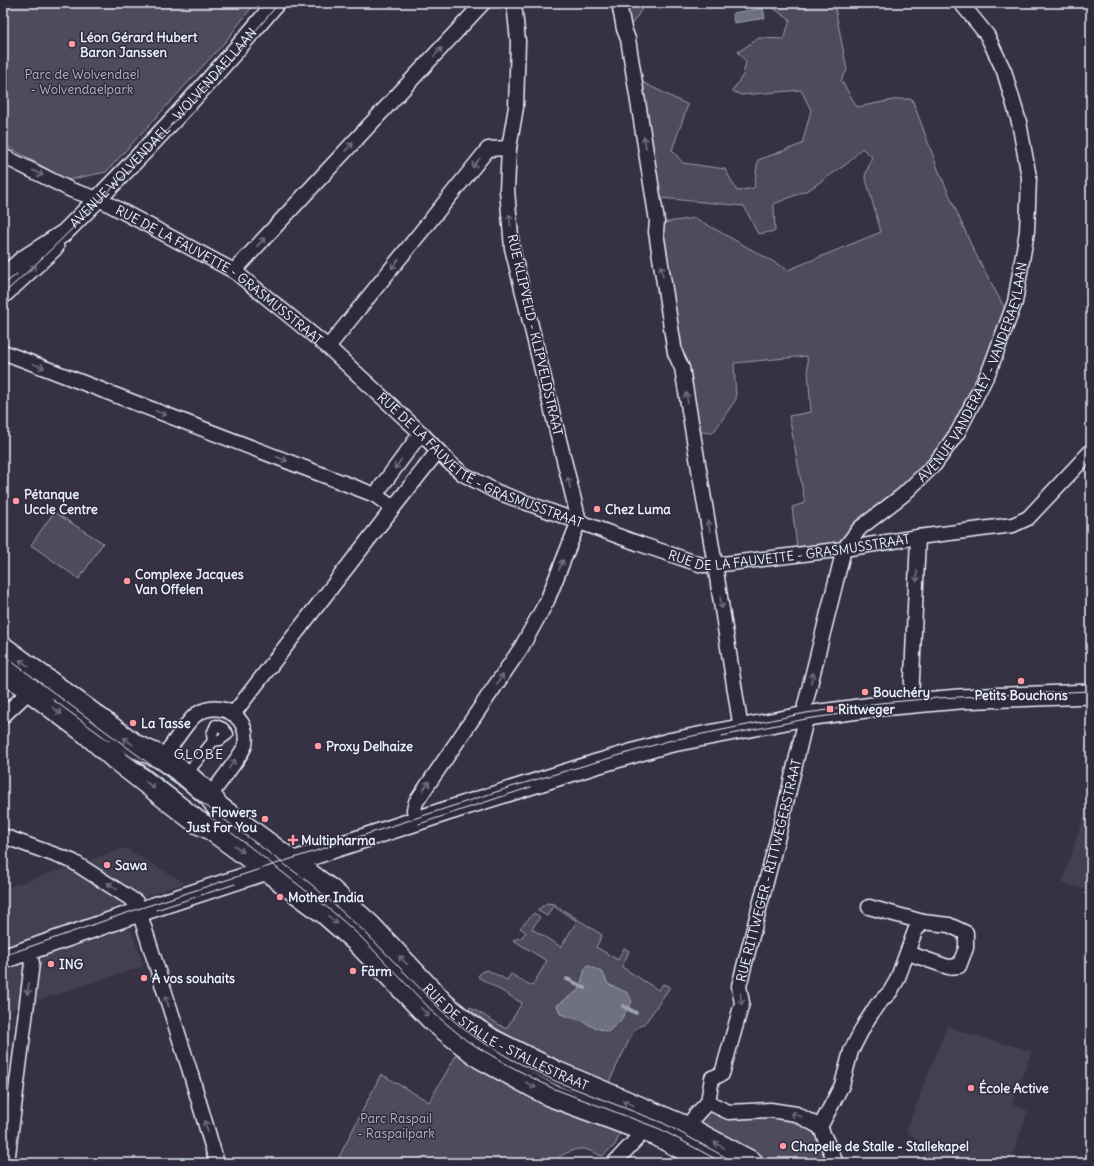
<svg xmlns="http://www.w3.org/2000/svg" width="1094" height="1166" font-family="Delius,sans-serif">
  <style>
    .built { fill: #433f51 }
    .green { fill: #4d4b5c; stroke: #9a9eaa }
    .water { fill: #70717f; stroke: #a0a4af }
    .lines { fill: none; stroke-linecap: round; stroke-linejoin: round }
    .stream { stroke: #a0a4af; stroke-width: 4 }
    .pedestrian-casing { stroke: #e8f1f8; stroke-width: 13 }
    .minor-casing { stroke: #e8f1f8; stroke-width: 17 }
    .tertiary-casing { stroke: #e8f1f8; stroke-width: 20 }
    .secondary-casing { stroke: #e8f1f8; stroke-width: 22 }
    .primary-casing { stroke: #e8f1f8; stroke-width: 25 }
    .pedestrian { stroke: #2f2a3d; stroke-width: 10 }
    .minor { stroke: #2f2a3d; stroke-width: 14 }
    .tertiary { stroke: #2f2a3d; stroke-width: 17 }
    .secondary { stroke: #2f2a3d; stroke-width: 19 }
    .primary { stroke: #2f2a3d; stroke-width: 22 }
    .tram { stroke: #e8f1f8; stroke-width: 1 }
    .oneway { stroke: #70707e }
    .poi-dot { fill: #ff9aa2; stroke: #2f2a3d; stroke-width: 1.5 }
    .labels { text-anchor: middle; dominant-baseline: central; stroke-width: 3; stroke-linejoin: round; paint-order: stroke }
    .poi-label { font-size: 13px; font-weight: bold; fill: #e8f1f8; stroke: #2f2a3d; text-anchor: start }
    .park-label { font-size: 13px; fill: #b2b7c1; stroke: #2f2a3d }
    .street-label { font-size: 13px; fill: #e8f1f8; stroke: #2f2a3d }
    .neighbourhood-label { font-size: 14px; letter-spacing: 1px; fill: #e8f1f8; stroke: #2f2a3d }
  </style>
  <rect width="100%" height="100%" fill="#363244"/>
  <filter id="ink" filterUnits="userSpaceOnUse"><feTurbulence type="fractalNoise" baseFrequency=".025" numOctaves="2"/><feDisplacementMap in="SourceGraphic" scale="8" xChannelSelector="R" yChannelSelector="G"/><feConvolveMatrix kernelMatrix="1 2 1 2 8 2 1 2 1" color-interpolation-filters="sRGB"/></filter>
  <g filter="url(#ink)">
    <g class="built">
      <polygon points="1091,794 1091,891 1062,883"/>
      <polygon points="125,848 185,883 113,907 131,930 144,966 3,1012 3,889"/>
      <polygon points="948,1026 965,1033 1032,1051 1012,1104 1028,1111 1010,1163 921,1163 928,1148 906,1131 946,1028"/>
    </g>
    <g class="green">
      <polygon points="3,3 255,3 225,42 106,172 67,180 3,144"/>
      <polygon points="624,3 646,3 631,25 626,18"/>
      <polygon points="766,3 834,3 847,70 841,80 857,107 899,99 912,99 938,169 973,249 1004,307 1002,327 976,387 949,432 928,464 897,493 855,524 838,543 797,547 792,507 805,503 789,416 811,412 807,356 734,363 736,399 713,433 698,432 687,359 679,346 662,223 695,218 788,270 881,232 865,176 872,157 862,148 848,163 810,189 774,204 775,231 758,234 744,206 660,198 651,152 640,81 688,105 672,150 683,163 725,169 737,191 754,188 758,160 802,144 811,110 801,90 741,95 732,91 743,75 746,62 738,52 759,38 784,39 790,20"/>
      <polygon points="54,512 103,543 79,579 31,545"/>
      <path d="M547 903 554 904 602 935 596 947 618 960 624 948 629 951 622 967 658 990 663 984 670 987 646 1022 634 1030 609 1082C560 1064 510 1041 469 1009L470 1007 506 1029 522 1003 478 977 481 972 487 970 507 980 511 974 532 986 547 961 513 940 522 937 526 932 520 928 534 913 540 917 532 929 561 947 577 921 553 906 547 916 537 910Z"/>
      <path d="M457 1054 486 1074 517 1090 551 1106 620 1133 615 1145 602 1156C596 1154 589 1149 583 1149 573 1148 559 1156 551 1163H336L381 1074 429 1102Z"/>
      <polygon points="711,1110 787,1119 800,1123 817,1136 832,1163 765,1163 703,1125 702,1120"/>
    </g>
    <g class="water">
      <polygon points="763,8 765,18 734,23 733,13"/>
      <polygon points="588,965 603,973 608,984 628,993 632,1002 620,1021 608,1032 591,1026 583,1021 560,1014 557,1005 579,990 585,969"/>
    </g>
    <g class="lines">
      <g class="stream">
        <polyline points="567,979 585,988"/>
        <polyline points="623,1006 636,1013"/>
      </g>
      <defs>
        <polyline id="pedestrian" points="189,771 213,741 220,740 228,734 223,728 216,725 212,734 213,741"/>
        <g id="minor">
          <polyline points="619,3 624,29 628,39 657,221 656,232 675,353 682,368 715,565 741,729"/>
          <path id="s1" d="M3 156 71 190 101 200 234 271 328 347 421 433 450 463 463 474 497 492 640 544 702 565H715L844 549 918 537 1013 525 1028 518 1091 451"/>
          <polyline points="234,271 483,3"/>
          <polyline points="328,347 488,149 509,148"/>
          <polyline points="3,352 375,495 393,508"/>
          <polyline points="375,495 421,433"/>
          <polyline points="911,702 918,537"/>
          <polyline points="234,713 393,508 438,451"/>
          <polyline points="3,716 36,685"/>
          <path d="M163 758C169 749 190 718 197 714 220 699 251 717 245 745 244 752 216 787 210 796"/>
          <polyline points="416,822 414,810 416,802 521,648 547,601 579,521 512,248 507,190 509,148 516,107 518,41 514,3"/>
          <polyline points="3,836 72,861 136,902 189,1068 217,1163"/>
          <polyline points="869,907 923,922 949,925 966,933 966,948 959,966 948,967 908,953"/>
          <polyline points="708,1102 722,1109 729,1112 770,1110 796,1114 820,1127 836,1163"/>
          <polyline points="820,1127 842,1085 851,1051 866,1022 877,1005 890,992 897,980 915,931 923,922"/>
          <path id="s2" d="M687 1128 695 1116 708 1102 712 1078 722 1074 742 1003 739 986 779 832 806 719 805 705 844 549 860 528 903 495 935 464 958 432 990 369 1015 302 1027 231 1029 177 1019 122 1004 71 987 35 961 3"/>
          <polyline points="7,1163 32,963 27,950"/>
          <polyline points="614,1163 645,1130"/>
        </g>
        <g id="tertiary">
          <path id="s3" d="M3 277 22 260 64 233 73 224C144 153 212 80 276 3"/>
          <polyline points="3,295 55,247"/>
        </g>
        <polyline id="secondary" points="3,959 139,912 447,811 593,765 668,743 806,716 881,706 959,699 1091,694"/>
        <g id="primary">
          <path id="s4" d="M3 648 137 747 163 758 186 775 210 796 218 807 330 890 370 926 444 1005 467 1024 491 1040 557 1073 687 1128 752 1163"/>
          <polyline points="3,670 87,733 115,758 197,822 210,828 232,844 325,913 357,941 433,1020 480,1057 550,1095 658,1135 710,1163"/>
        </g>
      </defs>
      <use href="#pedestrian" class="pedestrian-casing"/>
      <use href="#minor" class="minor-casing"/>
      <use href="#tertiary" class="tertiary-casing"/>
      <use href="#secondary" class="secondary-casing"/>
      <use href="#primary" class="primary-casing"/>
      <use href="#pedestrian" class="pedestrian"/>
      <use href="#minor" class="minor"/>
      <use href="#tertiary" class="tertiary"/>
      <use href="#secondary" class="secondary"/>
      <use href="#primary" class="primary"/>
      <g class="tram">
        <polyline points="3,285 17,274"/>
        <path d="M3 294C46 256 85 216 125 175 178 119 230 62 279 3"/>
        <polyline points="3,655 311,884 365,932 441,1010 471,1035 511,1059 555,1081 663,1123 736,1163"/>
        <polyline points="52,699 109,741"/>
        <polyline points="722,736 806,719 882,708"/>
        <polyline points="125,753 249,846 333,912 360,936 436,1015 467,1041 508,1065 552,1088 660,1129 723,1163"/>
        <polyline points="419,824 531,787"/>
        <polyline points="156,910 235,884"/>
        <polyline points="3,956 138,909 511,787 668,741 806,713 880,703 937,698 1091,691"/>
      </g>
    </g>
    <defs><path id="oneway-shaft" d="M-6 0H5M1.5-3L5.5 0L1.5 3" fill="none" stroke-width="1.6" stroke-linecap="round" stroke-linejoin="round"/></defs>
    <g class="oneway">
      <use href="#oneway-shaft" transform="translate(438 52) rotate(-47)"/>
      <use href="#oneway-shaft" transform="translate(645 142) rotate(-99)"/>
      <use href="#oneway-shaft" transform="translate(349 147) rotate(-47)"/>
      <use href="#oneway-shaft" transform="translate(476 163) rotate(129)"/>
      <use href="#oneway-shaft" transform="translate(38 173) rotate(27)"/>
      <use href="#oneway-shaft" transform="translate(510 220) rotate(-95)"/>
      <use href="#oneway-shaft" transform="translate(261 242) rotate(-47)"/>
      <use href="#oneway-shaft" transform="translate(395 264) rotate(129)"/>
      <use href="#oneway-shaft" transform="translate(32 269) rotate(-42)"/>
      <use href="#oneway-shaft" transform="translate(662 271) rotate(-99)"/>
      <use href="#oneway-shaft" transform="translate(39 366) rotate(21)"/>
      <use href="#oneway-shaft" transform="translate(687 398) rotate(-100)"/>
      <use href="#oneway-shaft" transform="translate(161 413) rotate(21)"/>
      <use href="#oneway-shaft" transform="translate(282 459) rotate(21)"/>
      <use href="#oneway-shaft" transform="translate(398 464) rotate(126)"/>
      <use href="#oneway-shaft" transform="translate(569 483) rotate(-104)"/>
      <use href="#oneway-shaft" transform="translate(709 526) rotate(-100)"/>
      <use href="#oneway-shaft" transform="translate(561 565) rotate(-68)"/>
      <use href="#oneway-shaft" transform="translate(917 576) rotate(93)"/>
      <use href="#oneway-shaft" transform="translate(721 603) rotate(81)"/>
      <use href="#oneway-shaft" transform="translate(24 663) rotate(-143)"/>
      <use href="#oneway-shaft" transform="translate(812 678) rotate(-76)"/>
      <use href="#oneway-shaft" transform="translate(500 679) rotate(-56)"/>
      <use href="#oneway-shaft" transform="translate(57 711) rotate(36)"/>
      <use href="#oneway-shaft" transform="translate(128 741) rotate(-144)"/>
      <use href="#oneway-shaft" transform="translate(232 764) rotate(-55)"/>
      <use href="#oneway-shaft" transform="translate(150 785) rotate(37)"/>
      <use href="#oneway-shaft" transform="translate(426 786) rotate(-56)"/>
      <use href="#oneway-shaft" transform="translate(239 849) rotate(36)"/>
      <use href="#oneway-shaft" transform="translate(112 886) rotate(-147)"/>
      <use href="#oneway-shaft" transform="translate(333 920) rotate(42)"/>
      <use href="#oneway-shaft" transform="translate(403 960) rotate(-133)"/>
      <use href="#oneway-shaft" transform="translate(28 989) rotate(97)"/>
      <use href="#oneway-shaft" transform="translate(741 999) rotate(84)"/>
      <use href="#oneway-shaft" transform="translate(167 1001) rotate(-108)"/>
      <use href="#oneway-shaft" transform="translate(425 1012) rotate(46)"/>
      <use href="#oneway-shaft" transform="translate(531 1085) rotate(28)"/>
      <use href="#oneway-shaft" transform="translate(628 1103) rotate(-158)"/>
      <use href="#oneway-shaft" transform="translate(796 1115) rotate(-163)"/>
      <use href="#oneway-shaft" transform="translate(206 1126) rotate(-107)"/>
      <use href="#oneway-shaft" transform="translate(719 1145) rotate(-151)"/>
    </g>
  </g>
  <g class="poi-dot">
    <circle cx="72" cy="44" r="4"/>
    <circle cx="16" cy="501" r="4"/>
    <circle cx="597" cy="509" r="4"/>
    <circle cx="127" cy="581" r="4"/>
    <circle cx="1021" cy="681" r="4"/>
    <circle cx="865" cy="692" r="4"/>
    <rect x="826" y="705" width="8" height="8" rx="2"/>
    <circle cx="133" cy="723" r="4"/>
    <circle cx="318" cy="746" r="4"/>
    <circle cx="265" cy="819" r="4"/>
    <path d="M291 834h4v4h4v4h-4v4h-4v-4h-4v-4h4z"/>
    <circle cx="107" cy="865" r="4"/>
    <circle cx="280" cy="897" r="4"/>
    <circle cx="51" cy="964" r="4"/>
    <circle cx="353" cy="971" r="4"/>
    <circle cx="144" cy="978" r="4"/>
    <circle cx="971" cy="1088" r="4"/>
    <circle cx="783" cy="1146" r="4"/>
  </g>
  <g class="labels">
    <g class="poi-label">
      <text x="80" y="37">Léon Gérard Hubert<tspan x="80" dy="15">Baron Janssen</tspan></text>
      <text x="24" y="494">Pétanque<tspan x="24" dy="15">Uccle Centre</tspan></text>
      <text x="605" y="509">Chez Luma</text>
      <text x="135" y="574">Complexe Jacques<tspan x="135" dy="15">Van Offelen</tspan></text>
      <text x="873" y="692">Bouchéry</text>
      <text x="1021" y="695" text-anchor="middle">Petits Bouchons</text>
      <text x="838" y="709">Rittweger</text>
      <text x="141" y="723">La Tasse</text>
      <text x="326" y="746">Proxy Delhaize</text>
      <text x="257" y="812" text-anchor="end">Flowers<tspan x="257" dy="15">Just For You</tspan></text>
      <text x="301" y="840">Multipharma</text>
      <text x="115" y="865">Sawa</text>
      <text x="288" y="897">Mother India</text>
      <text x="59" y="964">ING</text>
      <text x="361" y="971">Färm</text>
      <text x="152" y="978">À vos souhaits</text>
      <text x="979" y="1088">École Active</text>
      <text x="791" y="1146">Chapelle de Stalle - Stallekapel</text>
    </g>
    <g class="park-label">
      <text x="82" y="74">Parc de Wolvendael<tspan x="82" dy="15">- Wolvendaelpark</tspan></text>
      <text x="396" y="1118">Parc Raspail<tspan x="396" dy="15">- Raspailpark</tspan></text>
    </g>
    <g class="street-label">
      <text stroke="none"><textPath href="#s3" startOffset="220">AVENUE WOLVENDAEL - WOLVENDAELLAAN</textPath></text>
      <text stroke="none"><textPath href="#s1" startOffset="248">RUE DE LA FAUVETTE - GRASMUSSTRAAT</textPath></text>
      <text transform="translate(535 335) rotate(77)">RUE KLIPVELD - KLIPVELDSTRAAT</text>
      <text stroke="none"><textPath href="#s2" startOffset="835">AVENUE VANDERAEY - VANDERAEYLAAN</textPath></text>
      <text stroke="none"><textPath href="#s1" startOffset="572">RUE DE LA FAUVETTE - GRASMUSSTRAAT</textPath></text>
      <text stroke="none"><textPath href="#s1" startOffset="908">RUE DE LA FAUVETTE - GRASMUSSTRAAT</textPath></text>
      <text stroke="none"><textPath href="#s2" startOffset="279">RUE RITTWEGER - RITTWEGERSTRAAT</textPath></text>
      <text stroke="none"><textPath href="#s4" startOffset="640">RUE DE STALLE - STALLESTRAAT</textPath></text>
    </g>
    <g class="neighbourhood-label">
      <text x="199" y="754">GLOBE</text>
    </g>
  </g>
  <rect width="1094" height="1166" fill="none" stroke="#2f2a3d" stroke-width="16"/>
  <rect x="8" y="8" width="1078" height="1150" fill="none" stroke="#e8f1f8" stroke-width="1.5" filter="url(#ink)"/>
</svg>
